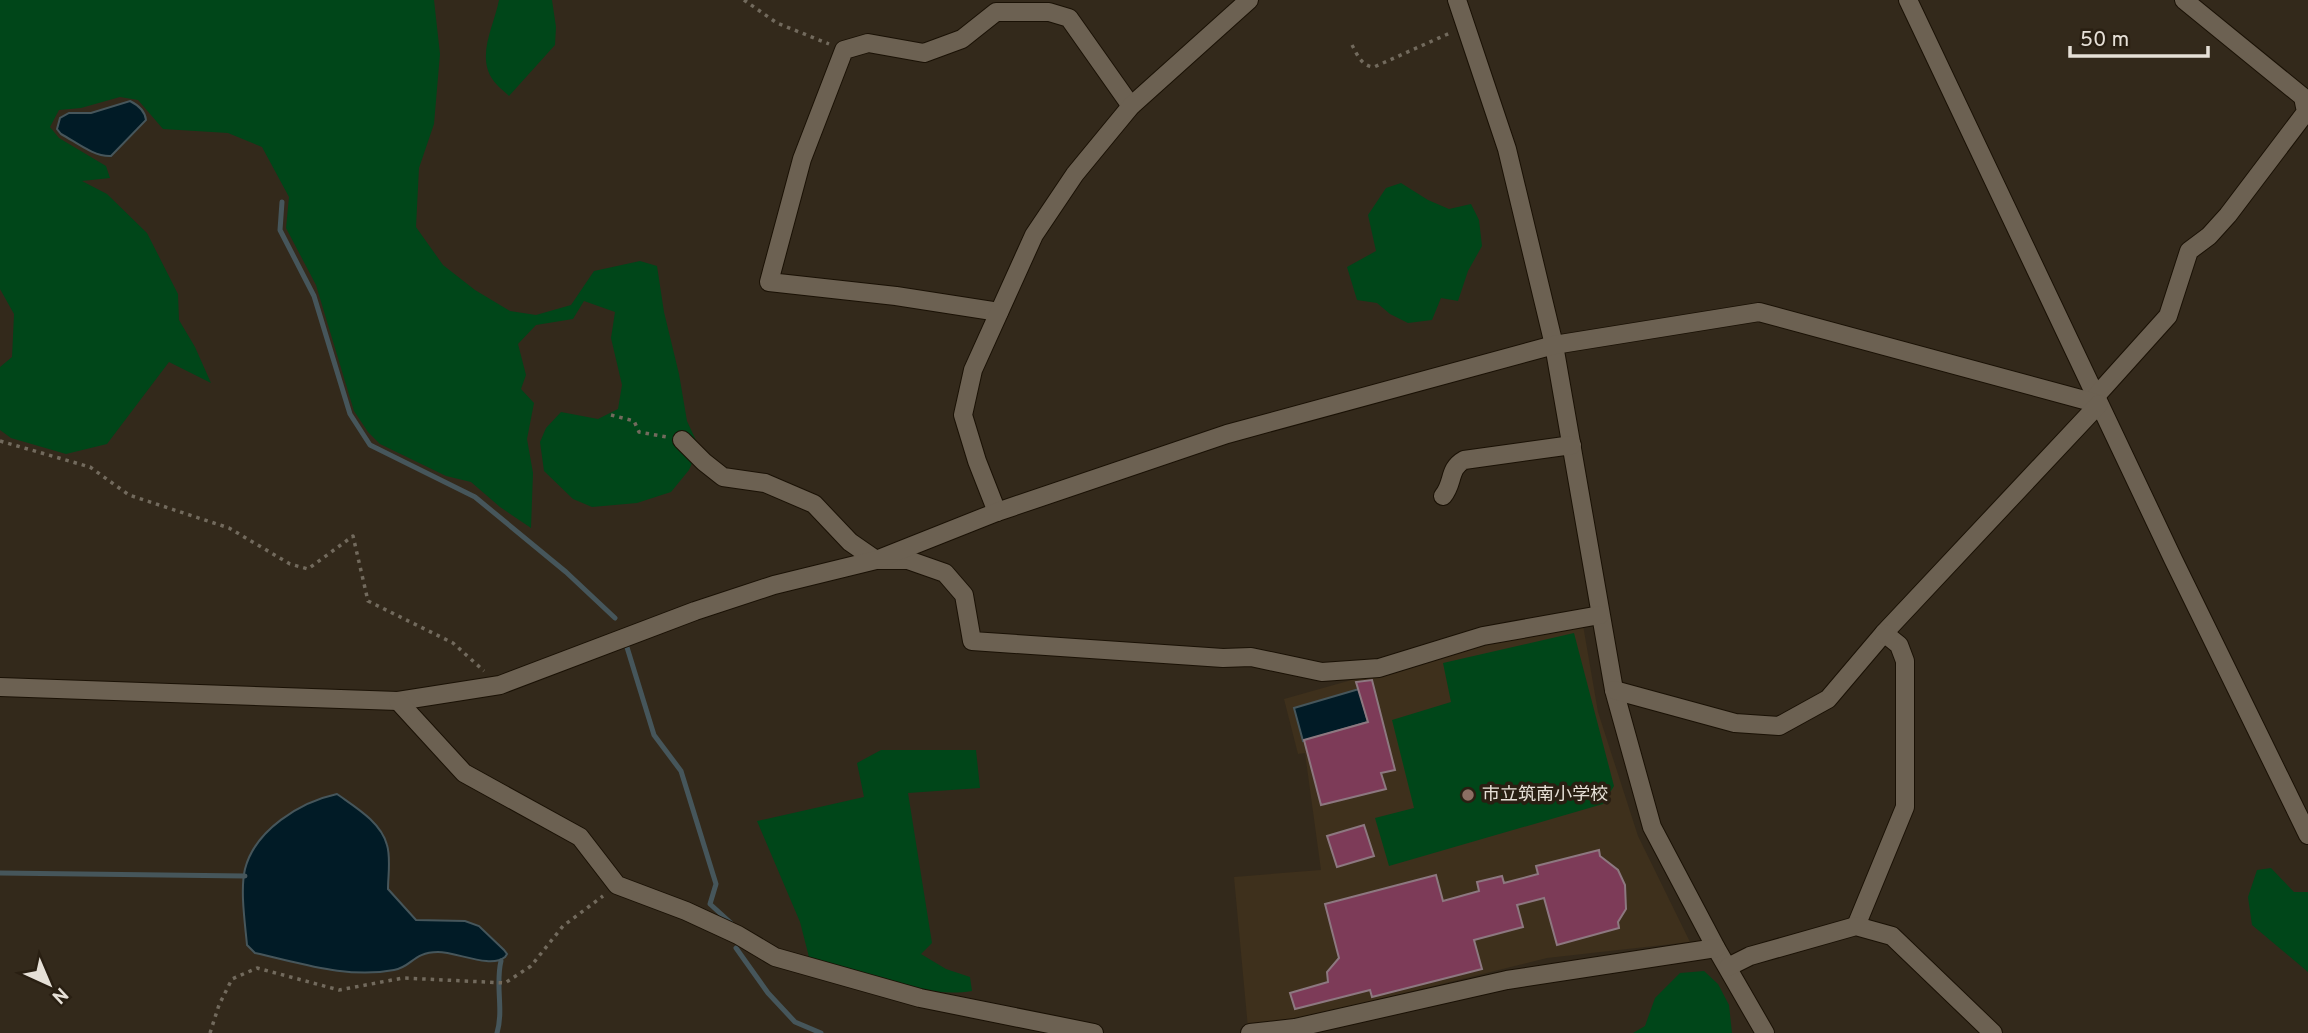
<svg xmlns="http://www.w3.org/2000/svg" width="2308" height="1033" font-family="Overpass,'Noto Sans JP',sans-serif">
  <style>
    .built { fill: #3e301c }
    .green { fill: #004619 }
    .water { fill: #011b26; stroke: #46565b; stroke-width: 2 }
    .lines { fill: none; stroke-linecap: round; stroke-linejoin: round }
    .stream { stroke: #46565b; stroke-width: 5 }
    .building { fill: #7d3b58; stroke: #8d7880; stroke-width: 2 }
    .minor-casing { stroke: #1a1105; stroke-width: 20 }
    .path { stroke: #726a5d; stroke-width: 3.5; stroke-dasharray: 3.5 5; stroke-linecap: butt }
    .minor { stroke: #6c6152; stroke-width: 18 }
    .education-dot { fill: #8d6e63; stroke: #291f12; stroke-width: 2.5 }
    .labels { text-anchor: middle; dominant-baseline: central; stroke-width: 7; stroke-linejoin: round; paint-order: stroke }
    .poi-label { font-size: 18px; fill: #e6e0d7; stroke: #291f12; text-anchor: start }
  </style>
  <rect width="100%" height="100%" fill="#33291b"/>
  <polygon class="built" points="1583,625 1598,712 1638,836 1690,942 1547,958 1303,1018 1248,1028 1234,877 1321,870 1305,753 1298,754 1284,699 1508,636"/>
  <g class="green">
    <polygon points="0,0 434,0 440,54 434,124 419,168 416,227 443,265 475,290 510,311 536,315 571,305 594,271 640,261 657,266 664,312 679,374 687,421 699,447 689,470 671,492 637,503 592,507 573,499 544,471 540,442 546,428 561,412 598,419 618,409 622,385 611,338 615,312 584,301 573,319 536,325 518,344 526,375 521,389 534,403 527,439 533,473 531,528 500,507 471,482 446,476 380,444 368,432 354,411 316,285 286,228 289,197 262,147 228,133 163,129 138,100 120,97 81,108 59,110 50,127 59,138 106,166 110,178 82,181 107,194 147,233 178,294 179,320 195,347 211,383 169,362 107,444 66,454 11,438 0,430 0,367 12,357 14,314 0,289"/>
    <path d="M499 0H552L556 27 555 45 509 96C504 91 497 86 493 80 476 56 494 26 499 0Z"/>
    <polygon points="1401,183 1428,200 1449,209 1471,204 1479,220 1482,246 1468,271 1458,301 1441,298 1432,320 1408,323 1390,314 1377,303 1357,300 1347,267 1376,251 1368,215 1386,188"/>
    <polygon points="1574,633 1614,786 1603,804 1389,866 1375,818 1414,808 1392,720 1451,702 1443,663"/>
    <path d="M881 750H976L980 788 908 793 932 943 921 954 946 969 970 977 972 991C924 999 855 973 809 957L800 922 757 821 864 797 857 763Z"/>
    <polygon points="2271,868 2294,892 2308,892 2308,972 2252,925 2248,897 2257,870"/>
    <polygon points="1704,971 1718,984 1729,1005 1732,1033 1633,1033 1645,1026 1655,998 1680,973"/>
  </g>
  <g class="water">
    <path d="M130 101C138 105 145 110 146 120L111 156C94 157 76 142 61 134L57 129 60 118 69 113H91Z"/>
    <polygon points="1359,689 1368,722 1303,741 1294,708"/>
    <path d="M337 794C355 807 381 822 387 845 391 858 388 876 388 889L416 920 465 921 479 926 504 950 507 954 505 957C491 969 457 952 438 952 413 952 412 967 394 970 347 979 301 963 255 953L247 945C245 923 240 890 245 869 255 830 300 802 337 794Z"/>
  </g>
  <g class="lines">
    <g class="stream">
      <polyline points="282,202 280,230 314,296 350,414 370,445 475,497 566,572 615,618"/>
      <polyline points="626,644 654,735 681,771 716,884 710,904 732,924"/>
      <polyline points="0,873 245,876"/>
      <polyline points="736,948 768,993 795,1022 821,1033"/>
      <path d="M497 1033C504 1009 495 985 501 961"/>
    </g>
  </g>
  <g class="building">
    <polygon points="1372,680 1395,770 1381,773 1386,789 1321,805 1304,740 1368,722 1356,682"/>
    <polygon points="1364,825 1374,856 1337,867 1327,836"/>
    <polygon points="1599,850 1600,856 1618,870 1625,885 1626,909 1618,922 1619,928 1557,945 1544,898 1517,905 1523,927 1474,940 1482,969 1372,997 1370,990 1295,1009 1290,993 1328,982 1327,972 1339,958 1325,904 1436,875 1443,901 1479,891 1477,882 1502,876 1504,883 1538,874 1536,866"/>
  </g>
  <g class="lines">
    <defs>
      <g id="minor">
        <polyline points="1457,0 1507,149 1554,345 1614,690 1652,827 1716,948 1765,1033"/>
        <polyline points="1908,0 2173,559 2308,835"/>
        <polyline points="999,312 896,296 769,282 802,159 844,50 868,43 924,53 962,39 996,12 1049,12 1069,18 1131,106"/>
        <polyline points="2096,396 2168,316 2189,251 2209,236 2228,215 2306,112 2303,97 2184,0"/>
        <polyline points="682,440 704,462 723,477 765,483 814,504 850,542 876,560 908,560 945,573 964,595 972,641 1223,658 1251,657 1322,672 1379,668 1483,636 1600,615"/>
        <path d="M1443 496C1454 483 1448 469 1464 460L1572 445"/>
        <polyline points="997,512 977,461 963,415 973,370 1034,235 1075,174 1131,106 1249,0"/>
        <polyline points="0,687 398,701 500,685 695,611 774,585 876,560 997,512 1227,434 1554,345 1759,312 2099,404"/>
        <polyline points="1614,690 1735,723 1779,726 1828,699 1884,633 2099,404"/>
        <polyline points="398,701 464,773 580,837 617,885 686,911 738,935 775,957 920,998 1094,1033"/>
        <polyline points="1856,926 1905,807 1905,661 1899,645 1884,633"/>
        <polyline points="1728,967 1750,956 1856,926 1892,936 1993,1033"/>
        <polyline points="1250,1033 1295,1028 1507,980 1716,948"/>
      </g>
    </defs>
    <use href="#minor" class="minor-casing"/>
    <g class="path">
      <polyline points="744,0 777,23 829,44"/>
      <path d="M1352 45C1357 54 1361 66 1374 67L1450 33"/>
      <polyline points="611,415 634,421 639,432 667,437"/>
      <polyline points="0,441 90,467 129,495 229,528 290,564 308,569 353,536 368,601 453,643 484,671"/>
      <polyline points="210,1033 219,1005 232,979 257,968 339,990 403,978 505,983 531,966 563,926 603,896"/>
    </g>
    <use href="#minor" class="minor"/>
  </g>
  <circle class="education-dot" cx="1468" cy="795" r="7"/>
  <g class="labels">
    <g class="poi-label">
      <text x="1482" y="795">市立筑南小学校</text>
    </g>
  </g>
  <g transform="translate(49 984) rotate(136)" stroke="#291f12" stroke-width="5" paint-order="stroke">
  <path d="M0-5L12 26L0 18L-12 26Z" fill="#e6e0d7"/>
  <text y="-10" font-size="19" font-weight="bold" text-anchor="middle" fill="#e6e0d7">N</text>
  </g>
  <path d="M2070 46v10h138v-10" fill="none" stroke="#e6e0d7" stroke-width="3.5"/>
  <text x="2080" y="46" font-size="21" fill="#e6e0d7" stroke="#291f12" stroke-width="5" paint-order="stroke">50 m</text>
</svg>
